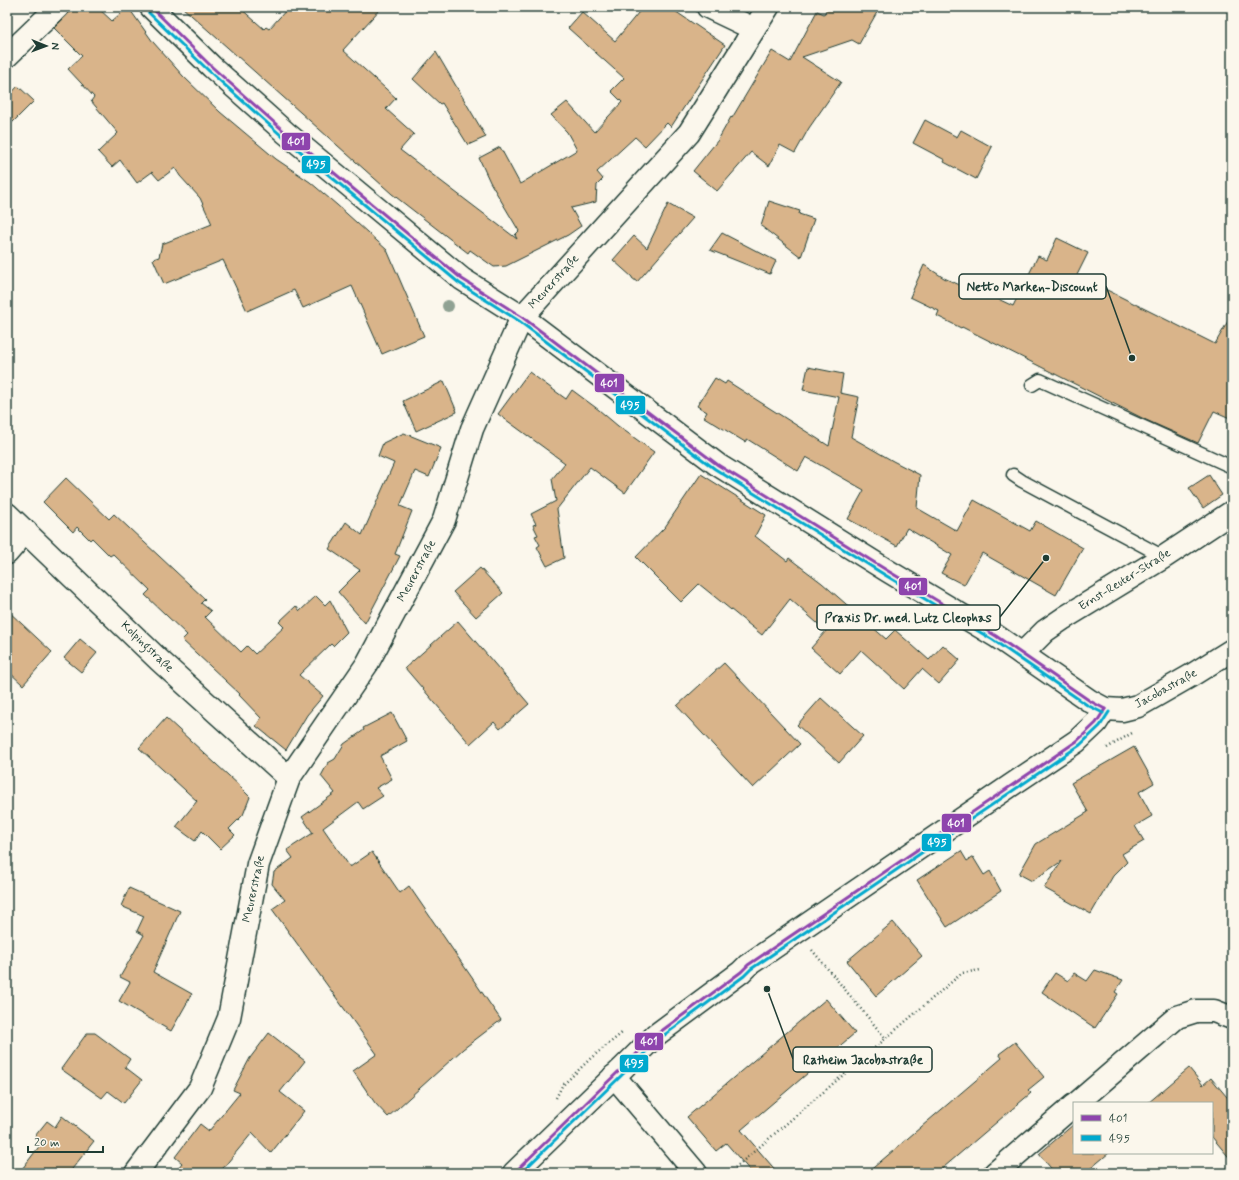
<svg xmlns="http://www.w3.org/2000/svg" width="1239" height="1180" font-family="Mynerve,sans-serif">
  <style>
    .building { fill: #d9b48a; stroke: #1f3d34 }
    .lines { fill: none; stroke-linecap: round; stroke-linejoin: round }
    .lane-casing { stroke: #1f3d34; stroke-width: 15 }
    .street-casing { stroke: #1f3d34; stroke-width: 25 }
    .secondary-casing { stroke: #1f3d34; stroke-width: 25 }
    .path { stroke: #1f3d34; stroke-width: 2.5; stroke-dasharray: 1 3; stroke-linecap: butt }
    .lane { stroke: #fbf7ec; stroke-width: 12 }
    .street { stroke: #fbf7ec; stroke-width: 22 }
    .secondary { stroke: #fbf7ec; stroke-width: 22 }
    .bus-1-casing { stroke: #fbf7ec; stroke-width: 6 }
    .bus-2-casing { stroke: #fbf7ec; stroke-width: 6 }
    .bus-1 { stroke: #8e44ad; stroke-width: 3 }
    .bus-2 { stroke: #00a9ce; stroke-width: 3 }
    .tree { fill: #90a293 }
    .labels { text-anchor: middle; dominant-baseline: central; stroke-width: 4; stroke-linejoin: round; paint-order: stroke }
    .street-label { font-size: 12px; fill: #1f3d34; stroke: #fbf7ec }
    .leader { fill: none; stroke: #1f3d34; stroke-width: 1.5 }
    .callout-dot { fill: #1f3d34; stroke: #fbf7ec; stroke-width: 1.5 }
    .callout { fill: #fbf7ec; stroke: #1f3d34; stroke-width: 1.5 }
    .callout-label { font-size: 13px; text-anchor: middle; font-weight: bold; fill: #1f3d34 }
    .line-badge { stroke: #fbf7ec; stroke-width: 1.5 }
    .badge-label { font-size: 11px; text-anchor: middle; font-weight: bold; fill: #fff }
  </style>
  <rect width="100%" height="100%" fill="#fbf7ec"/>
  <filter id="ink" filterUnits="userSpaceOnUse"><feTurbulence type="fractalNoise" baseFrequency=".025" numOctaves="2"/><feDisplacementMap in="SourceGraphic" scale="8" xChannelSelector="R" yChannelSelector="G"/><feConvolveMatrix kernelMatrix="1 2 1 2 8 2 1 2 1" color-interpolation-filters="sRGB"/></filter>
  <g filter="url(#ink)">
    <g class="building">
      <polygon points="75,7 97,7 112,21 128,7 153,42 183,76 220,112 276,159 310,182 337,205 387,250 424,336 382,354 352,286 303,308 294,290 247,311 223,260 164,284 153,259 159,257 162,244 212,224 200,198 180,176 175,168 159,180 152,172 137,183 120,160 112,167 98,152 118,133 91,101 94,97 68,69 82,56 54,28"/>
      <polygon points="182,7 239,7 264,29 266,27 269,29 289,7 382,7 343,50 396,98 386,109 414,134 400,150 517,239 515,235 519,231 490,182 479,158 500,147 520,184 577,150 567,132 551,115 567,102 594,132 622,102 611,91 624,78 568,28 582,12 615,41 643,7 669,7 725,45 671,127 667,123 645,146 635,137 597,172 603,179 597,185 596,202 571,208 581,226 568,235 506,266 494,267 470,250 468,253 392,194"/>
      <polygon points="828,7 880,7 859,44 852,40 802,57 841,82 809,128 795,153 780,145 769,166 751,152 717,191 693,171 718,140 731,117 732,118 772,51 790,62 817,11 824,14"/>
      <polygon points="436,52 486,137 468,145 442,103 440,104 413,79"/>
      <polygon points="18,86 34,101 7,128 7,98"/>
      <polygon points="925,120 957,137 961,130 992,147 976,179 944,162 945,160 913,143"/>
      <polygon points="769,201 800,211 799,214 814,219 801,257 761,226"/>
      <polygon points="668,204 693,218 637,282 632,278 632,277 613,260 634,236 647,248"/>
      <polygon points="722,233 776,261 770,274 710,250"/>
      <polygon points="1057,238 1088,253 1077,275 1215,344 1232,314 1232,419 1214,411 1198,443 1146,420 962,327 961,328 937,316 939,311 910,297 924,265 944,278 978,293 979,290 1013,306 1038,256 1047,260"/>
      <polygon points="808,367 843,374 840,393 859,397 851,437 893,461 920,475 917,508 957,531 974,500 1030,531 1036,521 1083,548 1056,595 982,553 964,585 941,573 952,555 907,528 897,546 848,519 864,490 806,457 798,471 747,439 745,442 704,417 707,412 697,406 715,378 725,384 727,381 829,446 839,397 803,390"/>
      <polygon points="529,372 566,399 572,390 599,410 618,426 654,452 625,493 590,467 557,509 564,558 547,566 537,547 540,545 535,536 538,535 533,525 536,524 531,514 556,501 552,479 565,463 498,414"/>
      <polygon points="444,381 457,412 416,431 403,401"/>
      <polygon points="404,433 441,448 429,477 415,471 400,506 412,511 395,554 400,556 365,623 338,592 360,570 329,549 346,522 362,535 394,463 378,456 383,443"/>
      <polygon points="701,474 766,515 755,536 787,561 789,558 822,583 886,639 895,630 929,660 943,645 960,660 939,684 922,669 904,689 861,650 840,674 811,648 826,631 790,599 762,635 699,584 681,602 636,557 665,527"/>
      <polygon points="1209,475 1222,495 1203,508 1189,488"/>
      <polygon points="66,478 109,519 114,514 205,599 201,603 211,611 205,617 241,652 247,646 255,654 284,627 279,622 296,606 300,611 316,596 325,605 330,600 347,632 333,646 331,644 299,675 323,696 307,715 286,750 256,726 261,718 239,695 240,694 182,640 187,635 145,595 150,590 113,554 110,556 92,538 90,540 77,527 73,532 43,502"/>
      <polygon points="480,568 503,593 476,617 453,592"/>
      <polygon points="7,610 52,652 23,685 7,670"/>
      <polygon points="458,621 529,704 500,729 494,722 470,744 405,668"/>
      <polygon points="80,639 97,653 81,672 64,658"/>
      <polygon points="724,663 800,744 753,788 677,706"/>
      <polygon points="821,698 863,736 839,763 797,725"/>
      <polygon points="392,713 407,741 380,756 392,779 376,788 383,796 363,809 358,802 323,828 350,867 372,852 400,893 409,886 501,1020 463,1049 388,1117 375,1103 353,1071 377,1054 272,909 285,900 272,884 274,872 293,858 287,850 313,833 302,817 335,793 321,776 328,763 335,759 344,744 364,730 363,728"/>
      <polygon points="166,718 241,787 241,788 250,797 243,815 229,829 235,835 220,849 202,831 195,841 176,827 197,801 139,748"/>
      <polygon points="1134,747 1154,783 1139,792 1152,816 1135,826 1144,841 1122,854 1127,862 1113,876 1091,914 1044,888 1062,861 1032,881 1019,874 1036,844 1088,812 1071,783"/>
      <polygon points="961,851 967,861 973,857 984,875 990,871 1001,891 947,927 917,880"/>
      <polygon points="129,888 180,911 153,972 192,994 171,1031 119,1001 130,982 120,977 144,935 137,931 144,916 121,906"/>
      <polygon points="893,922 922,956 876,996 847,961"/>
      <polygon points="1095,970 1123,980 1115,992 1118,994 1095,1028 1042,992 1055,973 1068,981 1074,973 1087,981"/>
      <polygon points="826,999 855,1033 741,1130 778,1173 752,1173 726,1143 716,1151 687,1117"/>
      <polygon points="87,1033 95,1033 130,1059 125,1067 142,1080 124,1103 108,1091 102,1098 61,1069"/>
      <polygon points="269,1033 305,1061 280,1092 304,1111 271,1153 252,1133 219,1173 174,1173 182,1163 175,1157 200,1124 209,1131 240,1093 233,1090 250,1058"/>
      <polygon points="1015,1042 1044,1077 1028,1090 1031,1093 937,1173 867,1173 1002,1058 999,1054"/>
      <polygon points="1189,1068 1203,1085 1211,1078 1232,1103 1232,1161 1212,1137 1212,1103 1148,1103"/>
      <polygon points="62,1116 94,1141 69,1173 19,1173 41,1144 36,1140 37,1138 35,1136 47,1121 55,1127"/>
      <polygon points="1074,1124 1074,1153 1109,1153 1085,1173 1055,1173 1039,1154"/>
    </g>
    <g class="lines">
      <defs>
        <g id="lane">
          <polyline points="1032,385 1040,380 1232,467"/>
          <polyline points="1013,475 1022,481 1164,557"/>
        </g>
        <g id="street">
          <polyline points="708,7 754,29"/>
          <polyline points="7,56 58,7"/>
          <polyline points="7,514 159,660 289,778"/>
          <polyline points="7,553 26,531"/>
          <polyline points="1022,654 1045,631 1064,618 1164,557 1232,512"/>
          <polyline points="614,1076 696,1173"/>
          <polyline points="1077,1103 1177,1017 1196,1011 1214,1011 1232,1018"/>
          <polyline points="136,1173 200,1088 229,1018 258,864 289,778 367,664 444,520 472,429 522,317 689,133 768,7"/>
          <polyline points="995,1173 1074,1105"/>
        </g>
        <g id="secondary">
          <polyline points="151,7 212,67 286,133 462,279 522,317 718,465 888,571 996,636 1090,701 1105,709 1122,710 1138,706 1192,675 1232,650"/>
          <polyline points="514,1173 624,1067 656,1035 741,972 748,965 1010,786 1077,741 1096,723 1105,709"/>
        </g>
      </defs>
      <use href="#lane" class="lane-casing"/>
      <use href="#street" class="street-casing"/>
      <use href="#secondary" class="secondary-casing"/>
      <g class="path">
        <polyline points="1107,748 1132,733"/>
        <polyline points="812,950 886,1039"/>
        <polyline points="556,1098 562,1086 591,1058 622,1033"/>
        <polyline points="729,1173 962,973 981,970"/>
      </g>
      <use href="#lane" class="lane"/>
      <use href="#street" class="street"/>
      <use href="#secondary" class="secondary"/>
      <defs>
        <g id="bus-1">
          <polyline points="151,7 212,67 286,133 462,279 522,317 718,465 888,571 996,636 1090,701 1105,709"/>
          <polyline points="514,1173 656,1035 741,972 748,965 1077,741 1096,723 1105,709"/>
        </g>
        <g id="bus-2">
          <polyline points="147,11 209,71 283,137 459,283 519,321 715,469 885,575 993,640 1087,705 1103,713"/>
          <polyline points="521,1173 659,1039 744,976 751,969 1080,745 1100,726 1109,712"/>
        </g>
      </defs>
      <use href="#bus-1" class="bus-1-casing"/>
      <use href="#bus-2" class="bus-2-casing"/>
      <use href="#bus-1" class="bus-1"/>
      <use href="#bus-2" class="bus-2"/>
    </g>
    <circle class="tree" cx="448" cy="306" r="6"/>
  </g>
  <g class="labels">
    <g class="street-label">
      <text transform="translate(554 282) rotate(-48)">Meurerstraße</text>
      <text transform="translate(417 571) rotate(-62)">Meurerstraße</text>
      <text transform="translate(1125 580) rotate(-32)">Ernst-Reuter-Straße</text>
      <text transform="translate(147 647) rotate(44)">Kolpingstraße</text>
      <text transform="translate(1166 689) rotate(-29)">Jacobastraße</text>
      <text transform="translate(254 889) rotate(-78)">Meurerstraße</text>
    </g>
  </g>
  <path class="leader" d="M1132 358L1106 286M1046 558L1000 617M767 989L793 1059"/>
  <g class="callout-dot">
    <circle cx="1132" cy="358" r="4"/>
    <circle cx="1046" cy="558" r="4"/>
    <circle cx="767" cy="989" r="4"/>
  </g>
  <g class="callout">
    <rect x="959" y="274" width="147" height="25" rx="4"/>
    <rect x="817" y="605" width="183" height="25" rx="4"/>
    <rect x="793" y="1047" width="139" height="25" rx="4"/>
  </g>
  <g class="callout-label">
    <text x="1032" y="291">Netto Marken-Discount</text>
    <text x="908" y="622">Praxis Dr. med. Lutz Cleophas</text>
    <text x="863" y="1064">Ratheim Jacobastraße</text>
  </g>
  <g class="line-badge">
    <rect x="281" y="132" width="30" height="19" rx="4" fill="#8e44ad"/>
    <rect x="301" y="155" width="30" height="19" rx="4" fill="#00a9ce"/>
    <rect x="594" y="373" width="31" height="20" rx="4" fill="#8e44ad"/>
    <rect x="615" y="395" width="31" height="20" rx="4" fill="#00a9ce"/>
    <rect x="898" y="577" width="30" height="19" rx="4" fill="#8e44ad"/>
    <rect x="941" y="813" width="31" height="20" rx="4" fill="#8e44ad"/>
    <rect x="921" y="833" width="31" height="19" rx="4" fill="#00a9ce"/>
    <rect x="634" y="1032" width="30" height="19" rx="4" fill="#8e44ad"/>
    <rect x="619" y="1054" width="30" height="19" rx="4" fill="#00a9ce"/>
  </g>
  <g class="badge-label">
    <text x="296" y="145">401</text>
    <text x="316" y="168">495</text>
    <text x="609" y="387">401</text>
    <text x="630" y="409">495</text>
    <text x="913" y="590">401</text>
    <text x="956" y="827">401</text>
    <text x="937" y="846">495</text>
    <text x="649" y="1045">401</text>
    <text x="634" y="1067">495</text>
  </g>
  <rect width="1239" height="1180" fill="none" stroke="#fbf7ec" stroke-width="24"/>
  <rect x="12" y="12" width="1215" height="1156" fill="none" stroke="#1f3d34" stroke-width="1.5" filter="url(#ink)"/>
  <rect x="1073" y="1102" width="140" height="52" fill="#fbf7ec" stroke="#a3ada2"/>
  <rect x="1081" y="1115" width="20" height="6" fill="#8e44ad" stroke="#a3ada2"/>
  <text x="1109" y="1122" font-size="12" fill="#1f3d34">401</text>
  <rect x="1081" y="1135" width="20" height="6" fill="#00a9ce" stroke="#a3ada2"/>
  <text x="1109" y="1142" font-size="12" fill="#1f3d34">495</text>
  <g transform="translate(46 46) rotate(91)" stroke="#fbf7ec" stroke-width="3" paint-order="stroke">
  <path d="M0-3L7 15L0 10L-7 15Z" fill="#1f3d34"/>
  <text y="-6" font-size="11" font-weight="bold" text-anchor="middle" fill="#1f3d34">N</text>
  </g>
  <path d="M28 1146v6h75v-6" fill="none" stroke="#1f3d34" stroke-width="2"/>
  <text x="34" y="1146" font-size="12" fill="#1f3d34" stroke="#fbf7ec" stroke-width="3" paint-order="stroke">20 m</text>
</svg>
